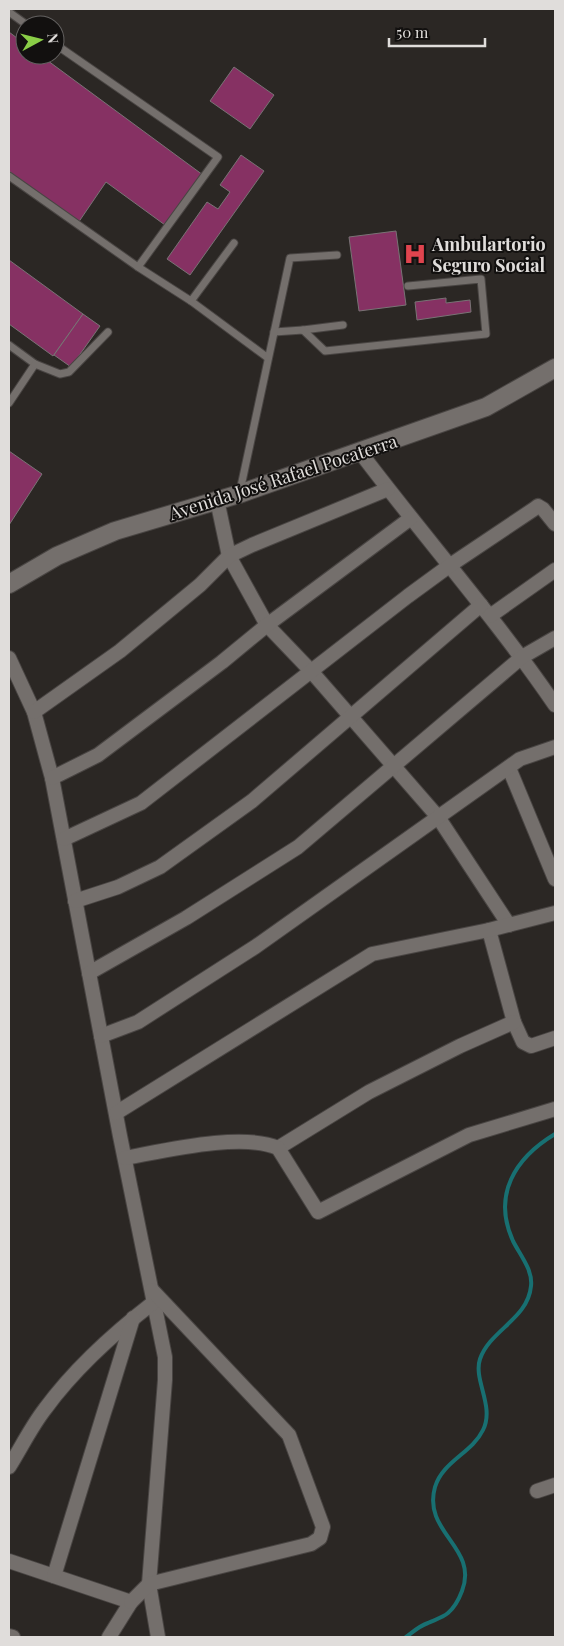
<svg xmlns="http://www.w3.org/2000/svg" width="564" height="1646" font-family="'Playfair Display',serif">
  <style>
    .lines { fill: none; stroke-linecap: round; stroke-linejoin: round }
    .stream { stroke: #187072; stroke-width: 4 }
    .building { fill: #863163; stroke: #797375 }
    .service-casing { stroke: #494543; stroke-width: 9 }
    .minor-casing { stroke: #494543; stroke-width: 16 }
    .tertiary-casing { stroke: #494543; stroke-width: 20 }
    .service { stroke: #746f6c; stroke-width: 7 }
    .minor { stroke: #746f6c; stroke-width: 14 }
    .tertiary { stroke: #746f6c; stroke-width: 18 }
    .labels { text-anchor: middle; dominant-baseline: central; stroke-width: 4; stroke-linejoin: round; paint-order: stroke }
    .poi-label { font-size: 18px; font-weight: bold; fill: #e0dddb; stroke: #12100f; text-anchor: start }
    .street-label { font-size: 18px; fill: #e0dddb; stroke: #12100f }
  </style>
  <rect width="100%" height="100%" fill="#2b2724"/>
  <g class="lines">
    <path class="stream" d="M406 1637C413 1632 419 1626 428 1623 434 1620 442 1618 448 1613 455 1607 459 1599 462 1591 479 1547 422 1533 435 1487 443 1461 472 1453 483 1430 495 1406 473 1380 480 1359 490 1330 528 1319 531 1286 533 1270 520 1255 513 1241 492 1195 515 1158 555 1134"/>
  </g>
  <g class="building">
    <polygon points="9,32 25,44 25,55 40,55 203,175 165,225 106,182 78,223 9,171"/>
    <polygon points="234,67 274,95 250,129 210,101"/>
    <polygon points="241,155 264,171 190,275 167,259 207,202 218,209 230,192 220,185"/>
    <polygon points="396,231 406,305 359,311 349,237"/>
    <polygon points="9,260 83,314 53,356 9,324"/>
    <polygon points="446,298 446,303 470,300 471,312 417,320 415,302"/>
    <polygon points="83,314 100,326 71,367 54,355"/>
    <polygon points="9,451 42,474 9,525"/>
  </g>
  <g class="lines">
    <defs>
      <g id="service">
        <polyline points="9,12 27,25"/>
        <polyline points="55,44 218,157 138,267 191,301"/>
        <polyline points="9,176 138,267"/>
        <polyline points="234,243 191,301 268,358"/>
        <polyline points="303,330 343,325"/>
        <polyline points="274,332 303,330 325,351 486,334 481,279 408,286"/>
        <polyline points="9,345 35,364 9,403"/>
        <polyline points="35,364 60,374 69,372 108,332"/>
        <polyline points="240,491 290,258 337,255"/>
      </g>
      <g id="minor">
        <path d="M360 452C424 537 495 617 555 705"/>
        <polyline points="217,500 229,556 267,625 311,671 438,817 509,925"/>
        <polyline points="490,616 555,570"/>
        <polyline points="9,658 34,712 52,778 120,1136 165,1357 165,1380 149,1584 158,1637"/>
        <polyline points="34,712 120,651 200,585 229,556 252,545 388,489"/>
        <polyline points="509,768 555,879"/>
        <polyline points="52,778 98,755 222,662 267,625 411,518"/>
        <polyline points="64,839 141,803 408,596 449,566 534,509 538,506 543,509 555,524"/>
        <polyline points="75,901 118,887 160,867 252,801 481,605"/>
        <polyline points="489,930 514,1022 523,1042 531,1046 555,1038"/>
        <polyline points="89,973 186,918 298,847 522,657 555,638"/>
        <polyline points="101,1036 138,1022 255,947 520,759 555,747"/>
        <polyline points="116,1113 372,954 489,930 555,913"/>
        <polyline points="278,1148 369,1092 460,1046 514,1022"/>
        <path d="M125 1158C164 1151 242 1132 278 1148L318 1212 469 1135 555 1109"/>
        <path d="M9 1467C21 1448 31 1427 45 1409 75 1368 114 1333 154 1302"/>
        <polyline points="537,1491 555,1485"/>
        <polyline points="9,1561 131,1602 109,1637"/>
        <polyline points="54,1576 133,1318"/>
        <polyline points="131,1602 149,1584 311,1544 320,1538 323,1527 289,1435 152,1290"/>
        <polyline points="9,1636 13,1637"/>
      </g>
      <polyline id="tertiary" points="9,584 57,556 115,531 239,494 486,407 555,368"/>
    </defs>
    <use href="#service" class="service-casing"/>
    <use href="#minor" class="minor-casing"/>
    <use href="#tertiary" class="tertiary-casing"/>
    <use href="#service" class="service"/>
    <use href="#minor" class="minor"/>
    <use href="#tertiary" class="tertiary"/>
  </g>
  <defs>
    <symbol id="hospital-bare" viewBox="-9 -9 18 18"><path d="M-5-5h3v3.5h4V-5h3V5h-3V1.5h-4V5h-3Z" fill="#e0444e" stroke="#12100f" stroke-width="2.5" paint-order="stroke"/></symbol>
  </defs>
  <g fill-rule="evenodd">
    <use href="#hospital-bare" x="399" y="238" width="32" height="32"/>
  </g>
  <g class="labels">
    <g class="poi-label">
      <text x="432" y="244">Ambulartorio<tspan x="432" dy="21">Seguro Social</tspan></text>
    </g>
    <g class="street-label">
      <text transform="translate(283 477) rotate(-18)">Avenida José Rafael Pocaterra</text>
    </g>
  </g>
  <rect width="564" height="1646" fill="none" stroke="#e0dddb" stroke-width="20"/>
  <g transform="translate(40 40) rotate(83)"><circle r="24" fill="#12100f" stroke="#646261"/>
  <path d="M0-4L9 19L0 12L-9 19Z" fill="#8ace47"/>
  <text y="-8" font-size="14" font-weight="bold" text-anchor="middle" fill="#e0dddb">N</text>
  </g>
  <path d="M389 38v8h96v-8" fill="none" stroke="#e0dddb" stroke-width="2.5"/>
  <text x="396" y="38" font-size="15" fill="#e0dddb" stroke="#12100f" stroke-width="4" paint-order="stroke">50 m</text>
</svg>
